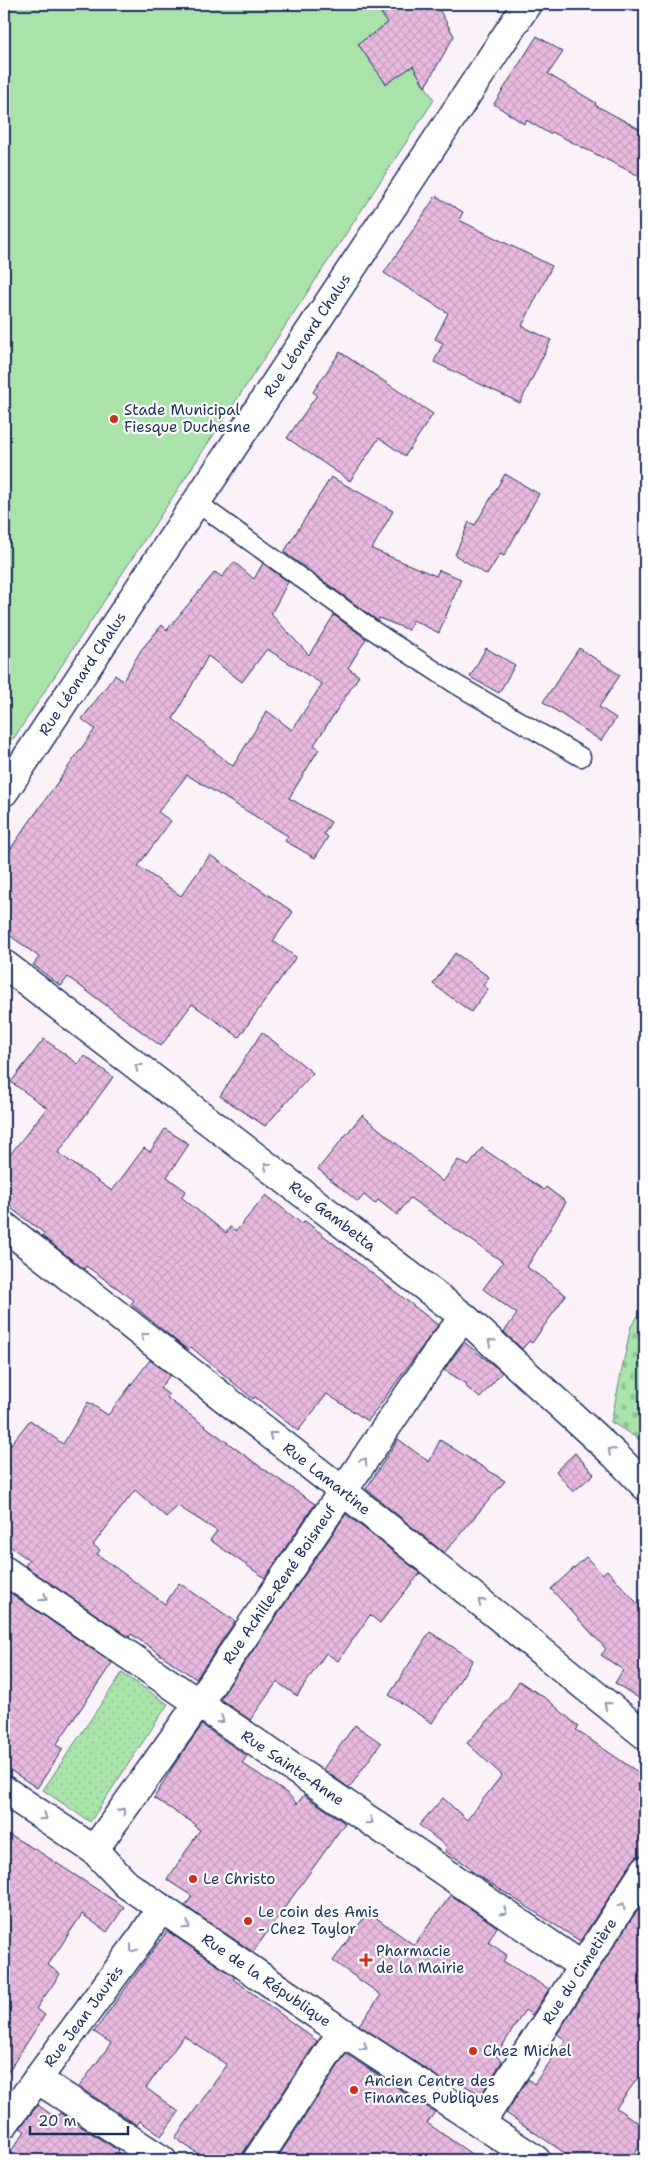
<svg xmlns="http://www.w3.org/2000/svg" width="649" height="2164" font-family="'Shantell Sans',sans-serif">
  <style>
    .grass { fill: url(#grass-dots); stroke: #628984 }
    .cemetery { fill: url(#cemetery-stones); stroke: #628984 }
    .garden { fill: #a9e3a9; stroke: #628984 }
    .building { fill: url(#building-cross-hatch); stroke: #1b2f5e; fill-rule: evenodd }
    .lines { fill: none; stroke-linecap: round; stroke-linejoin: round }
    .lane-casing { stroke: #1b2f5e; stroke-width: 21 }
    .street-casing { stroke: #1b2f5e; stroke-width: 31 }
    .secondary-casing { stroke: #1b2f5e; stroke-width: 31 }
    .lane { stroke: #fff; stroke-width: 18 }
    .street { stroke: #fff; stroke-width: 28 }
    .secondary { stroke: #fff; stroke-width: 28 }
    .oneway { stroke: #8d97ae }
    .poi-dot { fill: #c8321e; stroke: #fff; stroke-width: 2 }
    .labels { text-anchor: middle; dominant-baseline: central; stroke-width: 4.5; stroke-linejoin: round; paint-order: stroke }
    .street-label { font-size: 15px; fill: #1b2f5e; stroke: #fff }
    .poi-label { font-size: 15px; fill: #1b2f5e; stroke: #fff; text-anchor: start }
  </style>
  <defs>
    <pattern id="grass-dots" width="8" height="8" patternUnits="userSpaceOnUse" patternTransform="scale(1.25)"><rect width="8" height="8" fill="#a9e3a9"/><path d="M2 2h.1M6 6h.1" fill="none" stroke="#91c394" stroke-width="1.8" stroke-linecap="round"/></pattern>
    <pattern id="cemetery-stones" width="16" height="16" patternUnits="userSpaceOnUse" patternTransform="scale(1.25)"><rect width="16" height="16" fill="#a9e3a9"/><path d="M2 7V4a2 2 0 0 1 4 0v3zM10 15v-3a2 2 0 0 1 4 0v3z" fill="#91c394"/></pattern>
    <pattern id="building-cross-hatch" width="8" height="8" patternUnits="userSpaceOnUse" patternTransform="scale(1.25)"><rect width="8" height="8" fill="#e9bbdf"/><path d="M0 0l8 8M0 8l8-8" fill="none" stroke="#c7a1c2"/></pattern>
  </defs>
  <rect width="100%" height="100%" fill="#fbf1f9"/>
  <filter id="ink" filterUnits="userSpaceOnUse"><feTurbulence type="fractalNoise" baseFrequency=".02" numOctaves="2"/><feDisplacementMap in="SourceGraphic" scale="10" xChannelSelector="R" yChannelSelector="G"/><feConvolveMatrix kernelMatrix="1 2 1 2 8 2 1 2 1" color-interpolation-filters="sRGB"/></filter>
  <g filter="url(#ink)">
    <polygon class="grass" points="122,1673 168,1704 90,1822 43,1790"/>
    <polygon class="cemetery" points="645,1306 645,1443 611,1422 631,1326"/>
    <polygon class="garden" points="4,4 375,4 434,100 14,738 4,741"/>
    <g class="building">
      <polygon points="376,4 436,4 454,36 425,87 413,66 386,84 358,44 388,23"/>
      <polygon points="537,36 563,52 548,74 596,103 595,105 645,132 645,179 552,132 550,134 526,120 524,124 494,104"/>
      <polygon points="436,196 463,212 459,220 552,266 522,326 551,340 520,403 434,362 443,343 435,339 448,313 384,273"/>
      <polygon points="340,352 433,414 405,456 379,438 350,481 287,438 317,395 313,392"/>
      <polygon points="505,474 539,494 504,556 500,554 487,575 455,555 469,522 475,525"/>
      <polygon points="331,477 393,511 372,549 436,576 439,570 461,579 439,633 413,620 409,630 379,618 378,621 284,552"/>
      <path d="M234 562 254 579 263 563 288 582 271 614 309 655 334 615 366 639 348 668 359 676 314 745 319 749 289 798 331 822 324 834 328 837 315 858 285 841 288 836 187 775 158 812 171 821 138 866 181 896 210 855 293 912 273 941 296 957 239 1037 192 1004 161 1046 68 977 61 986 33 965 39 957 4 931V858L95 729 82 719 115 675 123 681 141 650 162 625 167 630 215 572 222 577ZM267 649 322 684 292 730 267 711 233 766 173 719 208 656 242 682Z"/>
      <polygon points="486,648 515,665 499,693 470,677"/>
      <polygon points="579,648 620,675 599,707 616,718 601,741 543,702"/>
      <polygon points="455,953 489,977 483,985 488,989 471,1012 433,984"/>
      <polygon points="262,1032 313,1073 265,1126 220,1096"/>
      <polygon points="44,1039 78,1064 85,1056 113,1077 58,1153 112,1191 144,1148 150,1152 165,1129 189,1144 167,1177 186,1191 181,1197 226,1233 230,1227 236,1231 266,1195 302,1224 305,1221 438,1325 368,1421 327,1394 298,1431 255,1397 253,1399 191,1347 188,1350 169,1335 131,1304 134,1300 86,1266 84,1269 42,1236 44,1233 4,1203 4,1162 47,1108 11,1082"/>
      <polygon points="362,1115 443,1182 458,1160 469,1166 482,1148 544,1190 546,1187 566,1202 527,1267 566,1295 532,1343 529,1341 522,1349 504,1332 517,1314 483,1289 503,1262 410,1198 397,1215 378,1200 375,1204 364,1195 358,1202 318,1169"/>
      <polygon points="464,1342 502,1372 480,1398 465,1386 467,1384 444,1370"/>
      <polygon points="150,1360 170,1375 160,1388 169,1395 167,1398 262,1468 315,1504 265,1578 210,1540 217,1531 178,1506 166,1517 135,1490 93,1545 100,1550 97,1554 165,1604 179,1583 235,1621 196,1679 131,1634 129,1637 25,1566 29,1560 4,1542 4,1453 30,1420 63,1444 88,1402 108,1415"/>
      <polygon points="398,1439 429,1462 440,1440 505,1481 444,1553 366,1489"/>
      <polygon points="575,1453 594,1474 573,1492 556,1471"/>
      <polygon points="346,1514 420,1573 380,1623 370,1615 338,1661 326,1653 297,1696 277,1682 250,1720 220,1699"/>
      <polygon points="586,1557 602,1574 607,1570 645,1612 645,1702 615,1683 623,1670 601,1655 606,1649 551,1589"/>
      <polygon points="8,1591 112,1663 56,1745 63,1749 37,1788 4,1766 4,1597"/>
      <polygon points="430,1632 473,1660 432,1723 389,1695"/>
      <polygon points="519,1681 548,1700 579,1727 576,1730 645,1777 645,1854 637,1856 632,1862 580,1941 470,1870 471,1868 445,1851 447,1847 419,1825 443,1798 467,1820 502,1775 467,1743 508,1699"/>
      <polygon points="202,1725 247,1756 242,1763 288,1794 297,1804 304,1795 345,1823 253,1952 185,1906 192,1896 167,1880 200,1830 194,1826 195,1824 154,1798 174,1765"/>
      <polygon points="355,1725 381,1743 349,1788 323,1769"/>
      <polygon points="4,1832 38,1851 124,1907 107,1932 82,1914 48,1965 60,1974 36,2009 45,2015 4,2078"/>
      <polygon points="451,1895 497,1927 488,1942 507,1955 503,1961 549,1989 532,2015 525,2010 496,2056 502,2061 481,2095 457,2081 453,2087 359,2025 381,1995 333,1961 368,1912 414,1945"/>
      <polygon points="645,1898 645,2068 616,2108 645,2127 645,2138 629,2160 575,2160 506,2113 528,2079 534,2084 566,2040 557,2034"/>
      <polygon points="167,1931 235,1977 233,1979 317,2041 244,2151 242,2160 207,2160 175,2138 227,2065 184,2036 146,2088 179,2112 161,2136 140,2121 137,2125 79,2087 111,2043 94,2032"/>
      <polygon points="346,2054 435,2112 427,2123 480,2160 276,2160"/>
      <polygon points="38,2105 56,2118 60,2113 119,2151 113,2160 5,2160 25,2131 20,2128"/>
    </g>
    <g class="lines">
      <defs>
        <polyline id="lane" points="196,502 374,631 457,685 581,757"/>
        <g id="street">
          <path id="s1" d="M4 792 527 4"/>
          <path id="s2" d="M4 1226 344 1492 645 1735"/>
          <path id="s3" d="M4 1570 582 1966"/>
          <path id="s4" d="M94 1850 198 1704 443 1344 464 1317"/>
          <polyline points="37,2079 162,2160"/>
          <path id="s5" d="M481 2123 645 1870"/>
          <path id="s6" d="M4 2124 143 1936 161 1908"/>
          <polyline points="257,2160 342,2032"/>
        </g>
        <g id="secondary">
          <path id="s7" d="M4 964 464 1317 615 1455 645 1486"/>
          <path id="s8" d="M4 1790 94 1850 126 1884 161 1908 342 2032 536 2160"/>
        </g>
      </defs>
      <use href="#lane" class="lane-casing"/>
      <use href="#street" class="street-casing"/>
      <use href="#secondary" class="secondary-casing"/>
      <use href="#lane" class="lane"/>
      <use href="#street" class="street"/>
      <use href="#secondary" class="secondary"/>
    </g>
    <defs><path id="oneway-chevron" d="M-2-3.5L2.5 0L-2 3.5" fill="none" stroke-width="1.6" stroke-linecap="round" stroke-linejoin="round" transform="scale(1.25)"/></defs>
    <g class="oneway">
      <use href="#oneway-chevron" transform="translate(138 1067) rotate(-142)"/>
      <use href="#oneway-chevron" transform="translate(267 1166) rotate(-142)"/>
      <use href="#oneway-chevron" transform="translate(144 1336) rotate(-142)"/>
      <use href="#oneway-chevron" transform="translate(491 1342) rotate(-138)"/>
      <use href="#oneway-chevron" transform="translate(272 1435) rotate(-142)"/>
      <use href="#oneway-chevron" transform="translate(611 1451) rotate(-137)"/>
      <use href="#oneway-chevron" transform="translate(364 1461) rotate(-57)"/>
      <use href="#oneway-chevron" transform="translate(44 1598) rotate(35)"/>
      <use href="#oneway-chevron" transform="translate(481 1602) rotate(-141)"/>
      <use href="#oneway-chevron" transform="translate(607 1705) rotate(-141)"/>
      <use href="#oneway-chevron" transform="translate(221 1720) rotate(34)"/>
      <use href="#oneway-chevron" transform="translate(122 1811) rotate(-55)"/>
      <use href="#oneway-chevron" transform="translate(44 1817) rotate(34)"/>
      <use href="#oneway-chevron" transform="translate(370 1821) rotate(34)"/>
      <use href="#oneway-chevron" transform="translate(622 1906) rotate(-57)"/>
      <use href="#oneway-chevron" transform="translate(504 1912) rotate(34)"/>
      <use href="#oneway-chevron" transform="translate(187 1926) rotate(34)"/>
      <use href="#oneway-chevron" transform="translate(133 1949) rotate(127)"/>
      <use href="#oneway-chevron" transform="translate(364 2047) rotate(33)"/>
    </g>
  </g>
  <g class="poi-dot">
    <circle cx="114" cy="419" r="5"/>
    <circle cx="193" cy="1879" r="5"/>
    <circle cx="248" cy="1921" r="5"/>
    <path d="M363.5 1952.5h5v5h5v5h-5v5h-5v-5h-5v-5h5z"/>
    <circle cx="473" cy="2051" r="5"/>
    <circle cx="354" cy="2090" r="5"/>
  </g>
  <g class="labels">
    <g class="street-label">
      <text stroke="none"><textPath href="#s1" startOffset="548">Rue Léonard Chalus</textPath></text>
      <text stroke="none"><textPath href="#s1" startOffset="142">Rue Léonard Chalus</textPath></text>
      <text stroke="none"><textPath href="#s7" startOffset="414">Rue Gambetta</textPath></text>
      <text stroke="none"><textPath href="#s2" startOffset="410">Rue Lamartine</textPath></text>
      <text stroke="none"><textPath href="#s4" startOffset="324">Rue Achille-René Boisneuf</textPath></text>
      <text stroke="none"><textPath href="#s3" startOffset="350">Rue Sainte-Anne</textPath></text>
      <text stroke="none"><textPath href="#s5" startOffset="181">Rue du Cimetière</textPath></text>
      <text stroke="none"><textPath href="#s8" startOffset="325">Rue de la République</textPath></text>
      <text stroke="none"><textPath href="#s6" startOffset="134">Rue Jean Jaurès</textPath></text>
    </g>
    <g class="poi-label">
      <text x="124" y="410">Stade Municipal<tspan x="124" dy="17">Fiesque Duchesne</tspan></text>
      <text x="203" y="1879">Le Christo</text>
      <text x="258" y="1912">Le coin des Amis<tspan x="258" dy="17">- Chez Taylor</tspan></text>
      <text x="376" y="1951">Pharmacie<tspan x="376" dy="17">de la Mairie</tspan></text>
      <text x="483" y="2051">Chez Michel</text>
      <text x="364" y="2081">Ancien Centre des<tspan x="364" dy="17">Finances Publiques</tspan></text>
    </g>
  </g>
  <rect width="649" height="2164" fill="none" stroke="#fff" stroke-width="20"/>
  <rect x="10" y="10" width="629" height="2144" fill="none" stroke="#1b2f5e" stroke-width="2" filter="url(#ink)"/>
  <path d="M30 2126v8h98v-8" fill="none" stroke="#1b2f5e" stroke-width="2.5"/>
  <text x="38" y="2126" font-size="15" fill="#1b2f5e" stroke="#ffffff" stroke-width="4" paint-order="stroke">20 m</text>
</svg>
